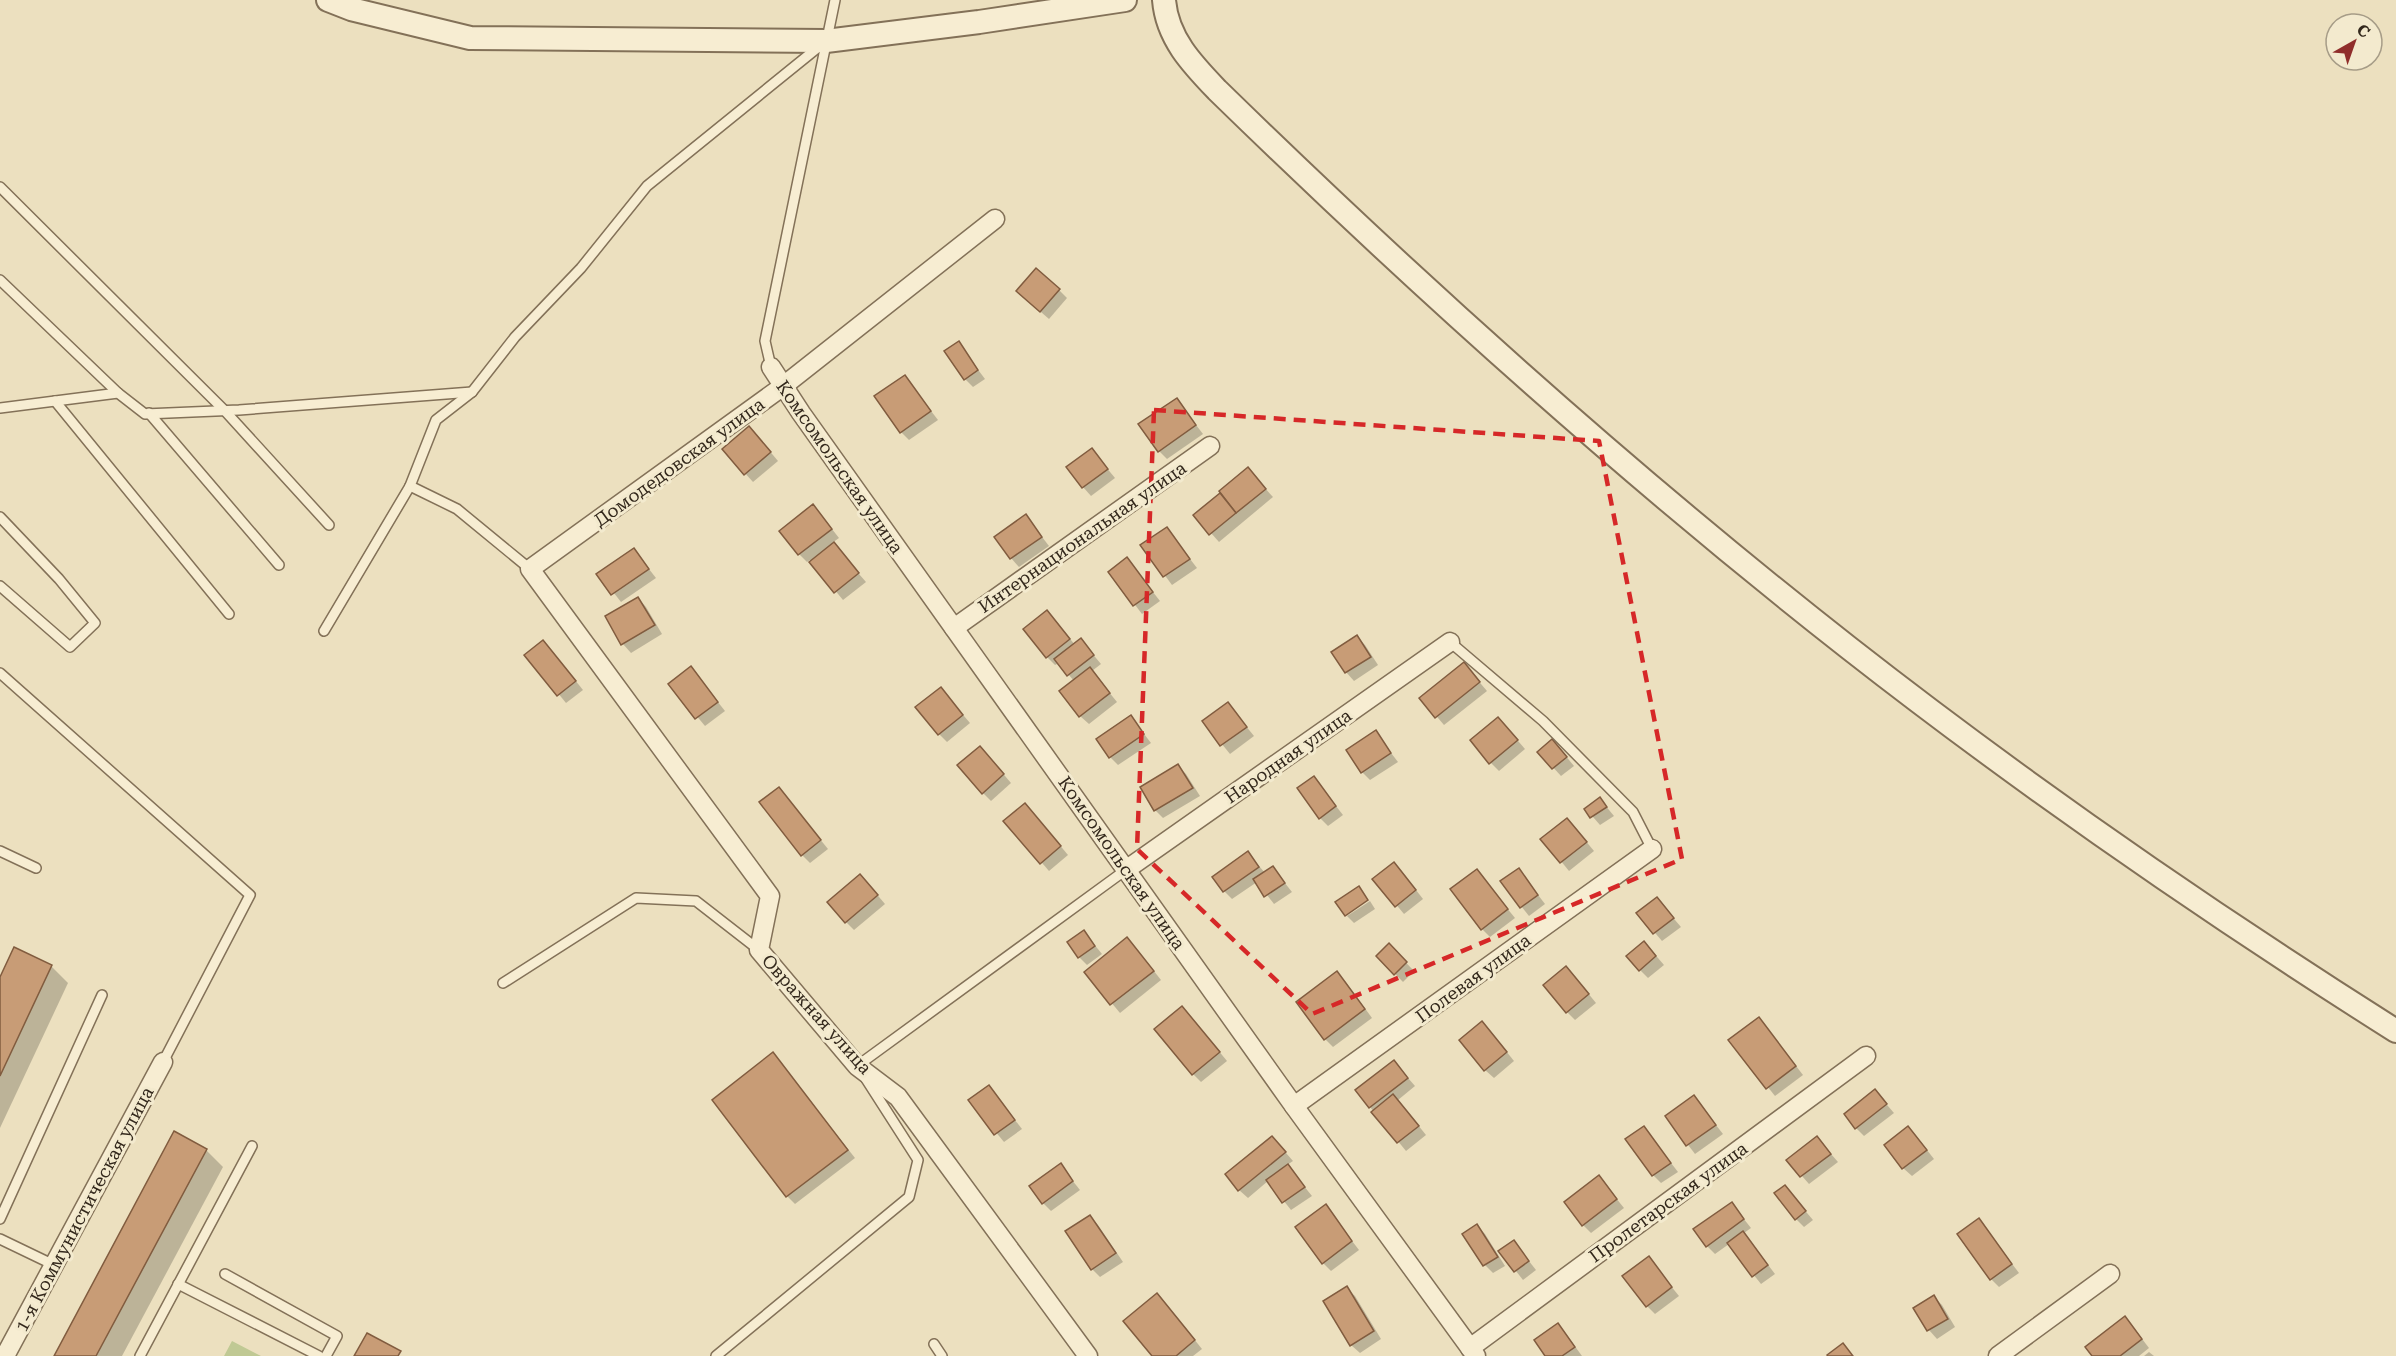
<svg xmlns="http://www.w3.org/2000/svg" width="2396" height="1356" font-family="'Roboto Serif',serif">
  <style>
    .green { fill: #c0c994 }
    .shadow { fill: #0003 }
    .building { fill: #c89c76; stroke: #815c3f; stroke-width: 1.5 }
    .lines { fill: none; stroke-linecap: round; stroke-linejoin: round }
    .service-casing { stroke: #837158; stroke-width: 12 }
    .minor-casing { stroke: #837158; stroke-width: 21 }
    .tertiary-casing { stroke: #837158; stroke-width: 26 }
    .service { stroke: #f7edd2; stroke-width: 9 }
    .minor { stroke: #f7edd2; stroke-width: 18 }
    .tertiary { stroke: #f7edd2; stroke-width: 22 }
    .marked { fill: none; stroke: #d62828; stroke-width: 4.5; stroke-dasharray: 12 8; stroke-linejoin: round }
    .labels { text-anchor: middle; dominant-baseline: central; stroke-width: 6; stroke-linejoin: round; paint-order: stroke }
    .street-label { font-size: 18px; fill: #33281c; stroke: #f3eace }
  </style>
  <rect width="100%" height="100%" fill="#ece0bf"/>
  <polygon class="green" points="232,1341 261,1356 224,1356"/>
  <g class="shadow">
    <polygon points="1059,290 1067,298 1049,319 1026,299"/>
    <polygon points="958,343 985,379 973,387 965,379"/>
    <polygon points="905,377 938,420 909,440 901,432"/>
    <polygon points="1176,399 1203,434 1167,459 1159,451"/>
    <polygon points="757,436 778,461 753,482 724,450"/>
    <polygon points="1092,450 1115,478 1091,496 1083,487"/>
    <polygon points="1248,469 1273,497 1219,542 1195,515"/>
    <polygon points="821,515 839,538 832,543 866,582 843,600 810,560 807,562 799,554 781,531"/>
    <polygon points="1026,516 1049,546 1019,567 1011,558"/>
    <polygon points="1167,529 1197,568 1172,585 1143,546"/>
    <polygon points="634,550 656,578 621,602 599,574"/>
    <polygon points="1127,559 1160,601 1142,614 1110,572"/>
    <polygon points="638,598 646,607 662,634 631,653 623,644 607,617"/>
    <polygon points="1055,620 1075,645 1081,640 1101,664 1092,671 1117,702 1089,724 1080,716 1074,681 1059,663 1055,665 1047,657 1025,629"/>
    <polygon points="1357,637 1365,645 1378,665 1354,681 1346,672"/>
    <polygon points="551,650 583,690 566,703 527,655"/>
    <polygon points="1464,664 1487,691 1444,725 1421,698"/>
    <polygon points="691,668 725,711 705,726 670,684"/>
    <polygon points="941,689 970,723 947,742 939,734"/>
    <polygon points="1228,704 1254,736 1230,754 1204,722"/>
    <polygon points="1131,717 1151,743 1118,765 1110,757"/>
    <polygon points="1506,727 1525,749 1499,771 1491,763"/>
    <polygon points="1375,732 1398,762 1370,780 1362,772"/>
    <polygon points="1560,749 1574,766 1561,776 1539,752"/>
    <polygon points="988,756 1011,783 991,801 983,793"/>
    <polygon points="1178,766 1186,774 1200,796 1163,818 1155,810"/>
    <polygon points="1314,778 1343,815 1328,826 1320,818"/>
    <polygon points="779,789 828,849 810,863 802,855"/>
    <polygon points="1600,799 1614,816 1600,825 1586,809"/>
    <polygon points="1033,813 1068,855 1049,871 1006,821"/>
    <polygon points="1575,828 1594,851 1569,871 1543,839"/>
    <polygon points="1248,853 1265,873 1273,868 1292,892 1274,904 1257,882 1232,899 1224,891"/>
    <polygon points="1519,870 1545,904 1529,916 1502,882"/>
    <polygon points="1477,871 1515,918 1490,937 1482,929"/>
    <polygon points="1402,872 1423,899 1404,914 1375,879"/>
    <polygon points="868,884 885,904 854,930 846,922"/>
    <polygon points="1657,899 1681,927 1662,941 1638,913"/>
    <polygon points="1370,901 1375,909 1354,923 1347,916"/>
    <polygon points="1084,932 1102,954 1087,965 1079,957"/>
    <polygon points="1389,945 1414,971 1403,982 1378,956"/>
    <polygon points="1135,947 1161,980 1120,1013 1086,972"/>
    <polygon points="1652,951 1664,965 1648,978 1640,970"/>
    <polygon points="51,966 68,983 0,1128 0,981"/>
    <polygon points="1574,976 1596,1003 1575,1020 1567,1012"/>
    <polygon points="1345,981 1372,1018 1333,1047 1325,1039"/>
    <polygon points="1190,1016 1227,1061 1201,1082 1193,1074"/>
    <polygon points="1766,1027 1803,1075 1775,1096 1730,1040"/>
    <polygon points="1490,1031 1514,1061 1494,1078 1485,1070"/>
    <polygon points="773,1054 855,1158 795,1204 787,1196"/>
    <polygon points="1394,1062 1415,1086 1398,1100 1426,1135 1406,1151 1370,1107"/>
    <polygon points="989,1087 1022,1129 1004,1142 970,1101"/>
    <polygon points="1875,1091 1894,1113 1864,1136 1856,1128"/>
    <polygon points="1694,1097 1723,1134 1695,1154 1667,1117"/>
    <polygon points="1644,1128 1678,1172 1661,1183 1653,1175"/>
    <polygon points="1916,1136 1934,1159 1912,1176 1903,1168"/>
    <polygon points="1817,1138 1838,1162 1809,1184 1788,1160"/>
    <polygon points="1280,1146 1293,1161 1287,1165 1312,1196 1291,1210 1268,1181 1248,1198 1239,1190"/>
    <polygon points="206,1150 223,1167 122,1356 56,1356"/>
    <polygon points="1060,1165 1080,1190 1051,1211 1043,1203"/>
    <polygon points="1599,1177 1624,1208 1591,1233 1583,1225"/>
    <polygon points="1785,1187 1813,1220 1804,1227 1796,1219"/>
    <polygon points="1732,1204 1751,1228 1744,1233 1775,1274 1761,1284 1729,1244 1715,1254 1707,1246"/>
    <polygon points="1325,1206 1359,1250 1331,1271 1323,1263"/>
    <polygon points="1090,1217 1098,1225 1123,1262 1100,1277 1092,1269"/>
    <polygon points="1979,1220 2019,1273 1999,1287 1991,1279"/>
    <polygon points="1477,1226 1485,1234 1505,1266 1493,1273 1485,1265 1464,1234"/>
    <polygon points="1514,1242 1536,1270 1523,1280 1501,1252"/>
    <polygon points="1648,1258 1679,1296 1655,1314 1647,1306"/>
    <polygon points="1346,1288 1355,1296 1381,1339 1360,1353 1351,1345"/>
    <polygon points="1934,1297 1942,1305 1955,1327 1937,1339 1929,1330 1915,1308"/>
    <polygon points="1165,1303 1202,1349 1193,1356 1154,1356"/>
    <polygon points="1558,1325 1566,1334 1582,1356 1547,1356"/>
    <polygon points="2133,1327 2149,1348 2139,1356 2094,1356"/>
    <polygon points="2149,1352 2154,1356 2144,1356"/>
  </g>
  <g class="building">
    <polygon points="1036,268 1060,289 1040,312 1016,291"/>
    <polygon points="959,341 978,370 964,380 944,351"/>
    <polygon points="905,375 931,411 900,433 874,396"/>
    <polygon points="1177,398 1196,425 1158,452 1138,424"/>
    <polygon points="749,426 771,452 744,475 722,449"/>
    <polygon points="1092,448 1108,469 1082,488 1066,467"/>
    <polygon points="1248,467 1266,489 1236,513 1219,491"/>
    <polygon points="1220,493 1236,513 1209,535 1193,515"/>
    <polygon points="813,504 832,529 798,555 779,531"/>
    <polygon points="1026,514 1042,537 1010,559 994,537"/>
    <polygon points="1167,527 1190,559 1163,577 1140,545"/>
    <polygon points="834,542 859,573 834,593 809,562"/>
    <polygon points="634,548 649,569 611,595 596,574"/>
    <polygon points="1127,557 1153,592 1133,606 1108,572"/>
    <polygon points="638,597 655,625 621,645 605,616"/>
    <polygon points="1047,610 1070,639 1046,658 1023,629"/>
    <polygon points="1357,635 1371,657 1345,673 1331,652"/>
    <polygon points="1081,638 1094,655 1067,676 1054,659"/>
    <polygon points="543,640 576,681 557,696 524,655"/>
    <polygon points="1464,662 1480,682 1435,718 1419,698"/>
    <polygon points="691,666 718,702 695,719 668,684"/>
    <polygon points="1090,667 1110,693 1079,717 1059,691"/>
    <polygon points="941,687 963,715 938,735 915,707"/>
    <polygon points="1228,702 1247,727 1220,746 1202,721"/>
    <polygon points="1131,715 1144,734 1109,758 1096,739"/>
    <polygon points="1498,717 1518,740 1489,764 1470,740"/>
    <polygon points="1376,730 1391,753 1361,773 1346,750"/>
    <polygon points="1552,739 1567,757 1552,769 1537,752"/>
    <polygon points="980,746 1004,774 982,794 957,765"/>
    <polygon points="1178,764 1193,788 1154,811 1140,787"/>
    <polygon points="1314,776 1336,806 1319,819 1297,788"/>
    <polygon points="779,787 821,840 801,856 759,802"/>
    <polygon points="1600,797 1607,807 1590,818 1584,809"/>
    <polygon points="1025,803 1061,846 1040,864 1003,821"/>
    <polygon points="1567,818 1587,842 1560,863 1540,839"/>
    <polygon points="1248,851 1259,867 1223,892 1212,877"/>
    <polygon points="1394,862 1416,890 1395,907 1372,879"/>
    <polygon points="1273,866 1285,883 1264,897 1253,879"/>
    <polygon points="1519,868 1538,895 1520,908 1500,881"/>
    <polygon points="1477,869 1508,909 1481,930 1450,889"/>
    <polygon points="860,874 878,895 845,923 827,902"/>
    <polygon points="1359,886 1368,900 1345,916 1335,902"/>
    <polygon points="1657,897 1674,918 1653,934 1636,913"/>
    <polygon points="1084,930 1095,946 1078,958 1067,942"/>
    <polygon points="1127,937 1154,971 1110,1005 1084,972"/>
    <polygon points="1644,941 1656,956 1639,971 1626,956"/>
    <polygon points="1389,943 1407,962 1394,975 1376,956"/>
    <polygon points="14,947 52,965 0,1076 0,977"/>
    <polygon points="1566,966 1589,994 1566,1013 1543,985"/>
    <polygon points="1337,971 1365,1009 1324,1040 1296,1002"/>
    <polygon points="1182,1006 1220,1052 1192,1075 1154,1029"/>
    <polygon points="1759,1017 1796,1066 1766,1089 1728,1040"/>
    <polygon points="1482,1021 1507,1052 1484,1071 1459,1040"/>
    <polygon points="773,1052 848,1150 786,1197 712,1100"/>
    <polygon points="1394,1060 1408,1078 1369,1108 1355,1090"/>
    <polygon points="989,1085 1015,1120 994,1135 968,1100"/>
    <polygon points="1875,1089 1887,1104 1855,1129 1844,1114"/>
    <polygon points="1393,1094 1419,1126 1397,1143 1371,1112"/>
    <polygon points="1694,1095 1716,1125 1686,1146 1665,1116"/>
    <polygon points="1644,1126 1671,1163 1652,1176 1625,1139"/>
    <polygon points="1908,1126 1927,1150 1902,1169 1884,1145"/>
    <polygon points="174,1131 207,1149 96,1356 54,1356"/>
    <polygon points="1272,1136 1286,1152 1238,1191 1225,1174"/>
    <polygon points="1817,1136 1831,1154 1800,1177 1786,1160"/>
    <polygon points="1061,1163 1073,1181 1042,1204 1029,1186"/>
    <polygon points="1288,1164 1305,1187 1282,1203 1266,1180"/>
    <polygon points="1599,1175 1617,1199 1582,1226 1564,1202"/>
    <polygon points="1785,1185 1806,1211 1795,1220 1774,1193"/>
    <polygon points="1732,1202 1744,1219 1706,1247 1693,1229"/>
    <polygon points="1326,1204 1352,1241 1322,1264 1295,1227"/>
    <polygon points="1090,1215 1116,1253 1091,1270 1065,1231"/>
    <polygon points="1979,1218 2012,1264 1990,1280 1957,1234"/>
    <polygon points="1477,1224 1498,1257 1483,1266 1462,1234"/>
    <polygon points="1743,1231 1768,1265 1752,1277 1727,1243"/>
    <polygon points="1514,1240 1529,1261 1514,1272 1498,1251"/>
    <polygon points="1649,1256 1672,1287 1646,1307 1622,1276"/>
    <polygon points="1347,1286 1374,1331 1350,1346 1323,1301"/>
    <polygon points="1157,1293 1195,1340 1176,1356 1152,1356 1123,1321"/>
    <polygon points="1934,1295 1948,1319 1927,1331 1913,1308"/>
    <polygon points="2125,1316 2142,1339 2120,1356 2092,1356 2085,1347"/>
    <polygon points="1558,1323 1575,1347 1562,1356 1545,1356 1534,1340"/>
    <polygon points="367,1333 401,1351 398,1356 354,1356"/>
    <polygon points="1843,1343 1853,1356 1828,1356 1827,1355"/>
  </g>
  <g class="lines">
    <defs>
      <g id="service">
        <polyline points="0,187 225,411 329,525"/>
        <polyline points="0,280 118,393"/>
        <polyline points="771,367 765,341 835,0"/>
        <polyline points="55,401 229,614"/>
        <polyline points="0,408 118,393 145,414 239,410 472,392"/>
        <polyline points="149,413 279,565"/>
        <polyline points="0,517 59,579 95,623 70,647 0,586"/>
        <polyline points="530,569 457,509 410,486 436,420 472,392 515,337 581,268 647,186 821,45"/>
        <polyline points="324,631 410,486"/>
        <polyline points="1450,642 1543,721 1633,812 1652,849"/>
        <polyline points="0,673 250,895 163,1062"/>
        <polyline points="0,851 36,868"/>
        <polyline points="503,983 636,898 696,901 759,950"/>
        <polyline points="858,1067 857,1066 1127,869"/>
        <polyline points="0,1219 102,995"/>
        <polyline points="0,1239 54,1265"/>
        <polyline points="225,1274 337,1336 326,1356"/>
        <polyline points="178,1284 319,1356"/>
        <polyline points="934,1344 942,1356"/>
        <polyline points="140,1356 252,1146"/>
        <polyline points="716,1356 909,1197 918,1160 866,1079"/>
      </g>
      <g id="minor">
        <polyline points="995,219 782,387 530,569 770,896 759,950 857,1066 898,1097 1088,1356"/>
        <polyline points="771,367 801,413 1294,1106 1476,1356"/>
        <polyline points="954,628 1210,446"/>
        <polyline points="1127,869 1450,642"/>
        <polyline points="1294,1106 1652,849"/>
        <polyline points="1470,1348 1866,1056"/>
        <polyline points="5,1356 163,1062"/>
        <polyline points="1998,1356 2110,1274"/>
      </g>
      <g id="tertiary">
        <polyline points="328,0 351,9 470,38 826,41 979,22 1125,0"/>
        <path d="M1164 0C1167 38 1192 64 1217 90 1418 286 1627 474 1849 648 2024 785 2208 912 2396 1031"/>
      </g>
    </defs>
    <use href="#service" class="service-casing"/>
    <use href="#minor" class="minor-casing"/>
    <use href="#tertiary" class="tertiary-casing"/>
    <use href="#service" class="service"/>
    <use href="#minor" class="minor"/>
    <use href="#tertiary" class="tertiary"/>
  </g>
  <path class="marked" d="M1154 410 1599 441 1682 859 1312 1014 1137 849Z"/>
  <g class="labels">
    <g class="street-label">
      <text transform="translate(679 462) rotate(-36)">Домодедовская улица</text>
      <text transform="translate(840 467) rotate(55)">Комсомольская улица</text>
      <text transform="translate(1082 537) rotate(-35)">Интернациональная улица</text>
      <text transform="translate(1288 756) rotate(-35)">Народная улица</text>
      <text transform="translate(1122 863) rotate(55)">Комсомольская улица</text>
      <text transform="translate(1473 978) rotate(-36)">Полевая улица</text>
      <text transform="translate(817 1014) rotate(48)">Овражная улица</text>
      <text transform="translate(1668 1202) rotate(-36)">Пролетарская улица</text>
      <text transform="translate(84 1209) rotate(-62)">1-я Коммунистическая улица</text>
    </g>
  </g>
  <g transform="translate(2354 42) rotate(40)"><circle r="28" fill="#f3eace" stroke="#a69c87" stroke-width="1.5"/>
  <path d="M0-4.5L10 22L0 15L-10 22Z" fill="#902e2b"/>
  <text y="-9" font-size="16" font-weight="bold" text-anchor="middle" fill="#33281c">С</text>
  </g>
</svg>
